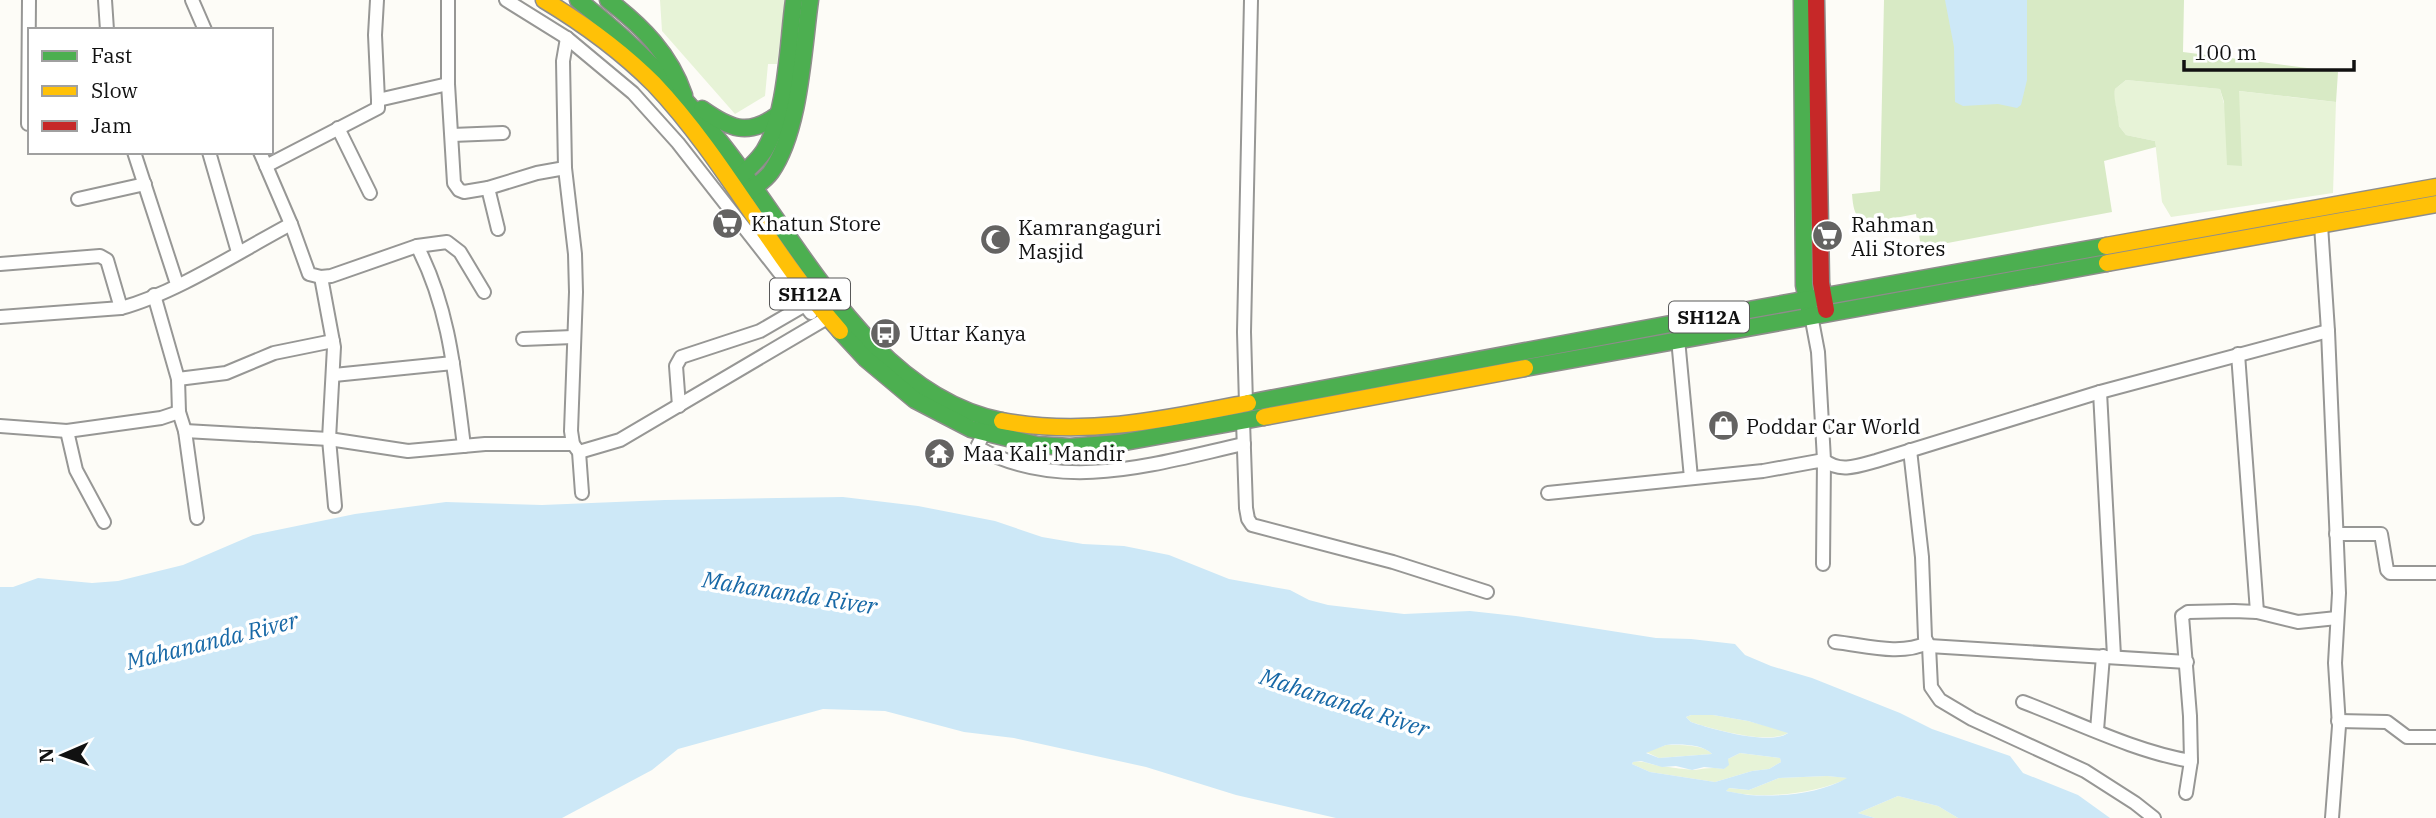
<svg xmlns="http://www.w3.org/2000/svg" width="2436" height="818" font-family="'IBM Plex Serif',serif">
  <style>
    .green { fill: #e7f3d7 }
    .forest { fill: #d8eac5 }
    .water { fill: #cde8f7; fill-rule: evenodd }
    .lines { fill: none; stroke-linecap: round; stroke-linejoin: round }
    .street-casing { stroke: #979795; stroke-width: 16 }
    .fast-casing { stroke: #8e8d8b; stroke-width: 19 }
    .slow-casing { stroke: #8e8d8b; stroke-width: 19 }
    .jam-casing { stroke: #8e8d8b; stroke-width: 19 }
    .street { stroke: #fffffe; stroke-width: 12 }
    .fast { stroke: #4caf50; stroke-width: 16 }
    .slow { stroke: #ffc107; stroke-width: 16 }
    .jam { stroke: #c62828; stroke-width: 16 }
    .labels { text-anchor: middle; dominant-baseline: central; stroke-width: 7; stroke-linejoin: round; paint-order: stroke }
    .shield { fill: #fff; stroke: #585858; stroke-width: 2 }
    .shield-label { font-size: 19px; font-weight: bold; fill: #111 }
    .poi-label { font-size: 21px; fill: #111; stroke: #fff; text-anchor: start }
    .water-label { font-size: 23px; font-style: italic; fill: #1768a6; stroke: #fff }
  </style>
  <rect width="100%" height="100%" fill="#fdfcf7"/>
  <g class="green">
    <polygon points="660,0 785,0 777,64 768,64 765,96 735,114 662,31"/>
    <path d="M2126 80 2220 89 2241 166 2238 91 2336 102 2333 193 2171 217 2162 202 2155 141 2126 135 2119 126C2119 113 2112 102 2115 89Z"/>
    <path d="M1691 715H1713L1748 721 1789 732C1772 746 1711 729 1691 722L1686 717Z"/>
    <path d="M1666 745C1681 745 1703 744 1712 754L1659 758 1646 752Z"/>
    <path d="M1740 753 1780 758 1781 762 1769 769 1752 771 1715 782 1650 772 1632 764 1633 762C1644 760 1651 765 1661 766 1666 767 1692 770 1695 770 1706 768 1713 767 1724 769L1728 763V759Z"/>
    <path d="M1827 776 1849 778C1815 794 1762 800 1726 791L1728 788 1749 790 1779 778Z"/>
    <polygon points="1898,796 1938,806 1958,818 1875,818 1858,813"/>
  </g>
  <path class="forest" d="M1884 0H2184L2183 52 2338 72 2336 102 2239 91 2242 166 2227 165 2224 102 2220 89 2126 80 2115 89C2113 102 2119 113 2119 126L2126 135 2155 141 2156 147 2104 161 2112 212 1921 248 1916 214 1863 224C1854 214 1853 207 1852 194L1880 191Z"/>
  <g class="water">
    <polygon points="1945,0 2027,0 2027,80 2021,105 2017,108 1998,104 1963,106 1955,102 1954,47"/>
    <path d="M843 497 918 506 995 521 1042 537 1083 544 1124 546 1169 555 1229 579 1290 590 1309 600 1328 605 1404 614 1470 611 1516 616 1656 638 1691 639 1735 644 1745 655 1771 666 1812 678 1900 713 1932 729 2010 756 2023 773 2078 795 2110 818H1958L1938 806 1898 796 1858 813 1875 818H1336L1236 795 1146 767 1014 738 964 732 885 711 823 709 678 749 652 770 562 818H0V587H13L38 578 92 583 118 581 183 565 253 535 355 514 446 502 542 505 665 500ZM1691 715H1713L1748 721 1788 733C1771 746 1711 729 1691 722L1686 717ZM1666 745C1681 744 1702 744 1712 754L1659 758 1646 753ZM1740 753 1780 758 1781 762 1769 769 1752 771 1715 782 1650 772 1632 764 1633 762 1641 761 1662 767 1676 766 1692 770 1704 767 1724 769 1729 765 1728 759ZM1827 776 1847 778C1819 794 1781 797 1748 795 1741 794 1733 792 1726 791L1729 788 1749 790 1779 778Z"/>
  </g>
  <g class="lines">
    <defs>
      <g id="street">
        <polyline points="105,0 107,30"/>
        <polyline points="192,0 205,30"/>
        <polyline points="377,0 375,35 378,100"/>
        <polyline points="448,0 448,84 454,183 459,190 464,192 488,188 537,173 565,168"/>
        <polyline points="506,0 567,38 633,93 678,143 811,313"/>
        <polyline points="567,38 563,61 565,168 575,254 576,292 571,431 573,444 579,452 582,493"/>
        <polyline points="28,124 29,0"/>
        <polyline points="338,128 370,193"/>
        <polyline points="452,135 503,133"/>
        <polyline points="134,152 177,284"/>
        <polyline points="209,152 238,252"/>
        <polyline points="260,152 291,224 309,274 321,277 331,276 417,246 447,242 460,252 484,292"/>
        <polyline points="266,166 378,108 378,100 448,84"/>
        <polyline points="488,188 498,229"/>
        <polyline points="78,199 145,184"/>
        <polyline points="2321,225 2328,331 2339,593 2335,663 2339,726 2332,818"/>
        <path d="M417 246C450 309 455 377 464 446"/>
        <polyline points="0,264 100,256 107,260 121,308"/>
        <polyline points="321,277 334,347 329,439 335,506"/>
        <polyline points="154,295 178,379 179,412 185,431 197,518"/>
        <path d="M1811 315 1818 352 1824 460C1839 473 1858 466 1876 461L2100 392 2328 331"/>
        <path d="M0 317 121 308C176 293 240 251 291 224"/>
        <polyline points="523,339 573,337"/>
        <polyline points="1678,339 1691,478"/>
        <polyline points="2238,354 2257,612"/>
        <polyline points="334,375 453,363"/>
        <polyline points="178,379 226,373 274,353 333,341"/>
        <polyline points="2100,392 2114,656"/>
        <polyline points="1246,404 1244,332 1251,0"/>
        <polyline points="679,406 676,366 681,357 760,331 810,302"/>
        <polyline points="1243,421 1246,508 1248,519 1252,525 1393,562 1487,592"/>
        <polyline points="0,426 67,431 161,418 179,412"/>
        <polyline points="67,431 76,470 104,522"/>
        <polyline points="185,431 329,439 408,451 485,444 573,444"/>
        <path d="M984 433 977 447C1062 495 1157 463 1244 444"/>
        <polyline points="1910,450 1922,557 1925,638 1929,646 1931,687 1940,700 1972,719 2085,771 2135,803 2154,818"/>
        <polyline points="579,452 620,440 827,318"/>
        <polyline points="1548,493 1763,471 1824,460 1823,564"/>
        <polyline points="2336,534 2381,534 2387,570 2390,573 2436,573"/>
        <path d="M1835 642C1864 645 1900 656 1927 643"/>
        <polyline points="1929,646 2187,662"/>
        <path d="M2023 702C2076 722 2136 752 2191 761"/>
        <polyline points="2338,721 2387,722 2407,737 2436,737"/>
        <polyline points="2097,730 2103,656"/>
        <polyline points="2186,793 2191,761 2190,716 2182,616 2188,612 2234,611 2257,612 2298,622 2337,618"/>
      </g>
      <g id="fast">
        <path d="M578 0C632 42 678 89 721 143 798 239 871 396 1002 421"/>
        <path d="M608 0C642 26 670 54 684 95"/>
        <polyline points="1802,0 1804,285 1810,314"/>
        <path d="M702 109C729 128 747 137 776 116"/>
        <path d="M733 182C744 173 756 163 764 151 787 115 788 42 794 0"/>
        <path d="M742 197C751 189 764 182 771 172 800 131 803 50 810 0"/>
        <polyline points="840,331 866,359 915,400 971,429 1037,445 1070,447 1119,443 1264,417"/>
        <polyline points="1525,368 2107,263"/>
        <polyline points="1248,403 1676,323 2106,246"/>
      </g>
      <g id="slow">
        <path d="M544 0C584 24 621 51 654 84 725 159 771 254 840 331"/>
        <polyline points="2106,246 2436,187"/>
        <polyline points="2107,263 2436,204"/>
        <polyline points="1264,417 1525,368"/>
        <path d="M1002 421C1085 437 1167 419 1248 403"/>
      </g>
      <polyline id="jam" points="1816,0 1821,283 1826,310"/>
    </defs>
    <use href="#street" class="street-casing"/>
    <use href="#fast" class="fast-casing"/>
    <use href="#slow" class="slow-casing"/>
    <use href="#jam" class="jam-casing"/>
    <use href="#street" class="street"/>
    <use href="#fast" class="fast"/>
    <use href="#slow" class="slow"/>
    <use href="#jam" class="jam"/>
  </g>
  <defs>
    <symbol id="supermarket-disc" viewBox="-11 -11 22 22"><circle r="9.5" fill="#646362" stroke="#fff"/><path d="M-6-5.5h2.5l.6 2H6L4.5 2H-2.5L-4.4-4H-6ZM-1.5 3.2a1.3 1.3 0 1 0 .1 0ZM3 3.2a1.3 1.3 0 1 0 .1 0Z" fill="#fff"/></symbol>
    <symbol id="mosque-disc" viewBox="-11 -11 22 22"><circle r="9.5" fill="#646362" stroke="#fff"/><path d="M3.5-4.9A6 6 0 1 0 3.5 4.9A5 5 0 1 1 3.5-4.9Z" fill="#fff"/></symbol>
    <symbol id="bus-disc" viewBox="-11 -11 22 22"><circle r="9.5" fill="#646362" stroke="#fff"/><path d="M-5-6H5V4H4V6H2V4H-2V6H-4V4H-5ZM-3.5-4V0h7V-4ZM-3.5 1.2v1.5H-2V1.2ZM2 1.2v1.5H3.5V1.2Z" fill="#fff"/></symbol>
    <symbol id="shop-disc" viewBox="-11 -11 22 22"><circle r="9.5" fill="#646362" stroke="#fff"/><path d="M-5-2.5h2.3a2.7 3.5 0 0 1 5.4 0H5L5.5 6h-11ZM-1.5-2.5h3a1.5 2.3 0 0 0-3 0Z" fill="#fff"/></symbol>
    <symbol id="temple-disc" viewBox="-11 -11 22 22"><circle r="9.5" fill="#646362" stroke="#fff"/><path d="M0-6L5-2H3V0L6.5 2.5H4V6H1.5V3h-3V6H-4V2.5H-6.5L-3 0V-2H-5Z" fill="#fff"/></symbol>
  </defs>
  <g fill-rule="evenodd">
    <use href="#supermarket-disc" x="710" y="206" width="35" height="35"/>
    <use href="#supermarket-disc" x="1810" y="218" width="35" height="35"/>
    <use href="#mosque-disc" x="978" y="222" width="35" height="35"/>
    <use href="#bus-disc" x="868" y="316" width="35" height="35"/>
    <use href="#shop-disc" x="1706" y="408" width="35" height="35"/>
    <use href="#temple-disc" x="922" y="436" width="35" height="35"/>
  </g>
  <g class="labels">
    <g class="shield">
      <rect x="770" y="278.5" width="80" height="31" rx="5"/>
      <rect x="1669" y="301.5" width="80" height="31" rx="5"/>
    </g>
    <g class="shield-label">
      <text x="810" y="294">SH12A</text>
      <text x="1709" y="317">SH12A</text>
    </g>
    <g class="poi-label">
      <text x="751" y="223">Khatun Store</text>
      <text x="1851" y="224">Rahman<tspan x="1851" dy="24">Ali Stores</tspan></text>
      <text x="1018" y="227">Kamrangaguri<tspan x="1018" dy="24">Masjid</tspan></text>
      <text x="909" y="333">Uttar Kanya</text>
      <text x="1746" y="426">Poddar Car World</text>
      <text x="963" y="453">Maa Kali Mandir</text>
    </g>
    <g class="water-label">
      <text transform="translate(790 592) rotate(9)">Mahananda River</text>
      <text transform="translate(212 640) rotate(-14)">Mahananda River</text>
      <text transform="translate(1345 702) rotate(18)">Mahananda River</text>
    </g>
  </g>
  <rect x="28" y="28" width="245" height="126" fill="#ffffff" stroke="#a0a0a0" stroke-width="2"/>
  <rect x="42" y="51" width="35" height="10" fill="#4caf50" stroke="#a0a0a0" stroke-width="2"/>
  <text x="91" y="63" font-size="21" fill="#111111">Fast</text>
  <rect x="42" y="86" width="35" height="10" fill="#ffc107" stroke="#a0a0a0" stroke-width="2"/>
  <text x="91" y="98" font-size="21" fill="#111111">Slow</text>
  <rect x="42" y="121" width="35" height="10" fill="#c62828" stroke="#a0a0a0" stroke-width="2"/>
  <text x="91" y="133" font-size="21" fill="#111111">Jam</text>
  <g transform="translate(63 755) rotate(268)" stroke="#ffffff" stroke-width="5" paint-order="stroke">
  <path d="M0-5L12 26L0 18L-12 26Z" fill="#111111"/>
  <text y="-10" font-size="19" font-weight="bold" text-anchor="middle" fill="#111111">N</text>
  </g>
  <path d="M2184 60v10h170v-10" fill="none" stroke="#111111" stroke-width="3.5"/>
  <text x="2194" y="60" font-size="21" fill="#111111" stroke="#ffffff" stroke-width="5" paint-order="stroke">100 m</text>
</svg>
